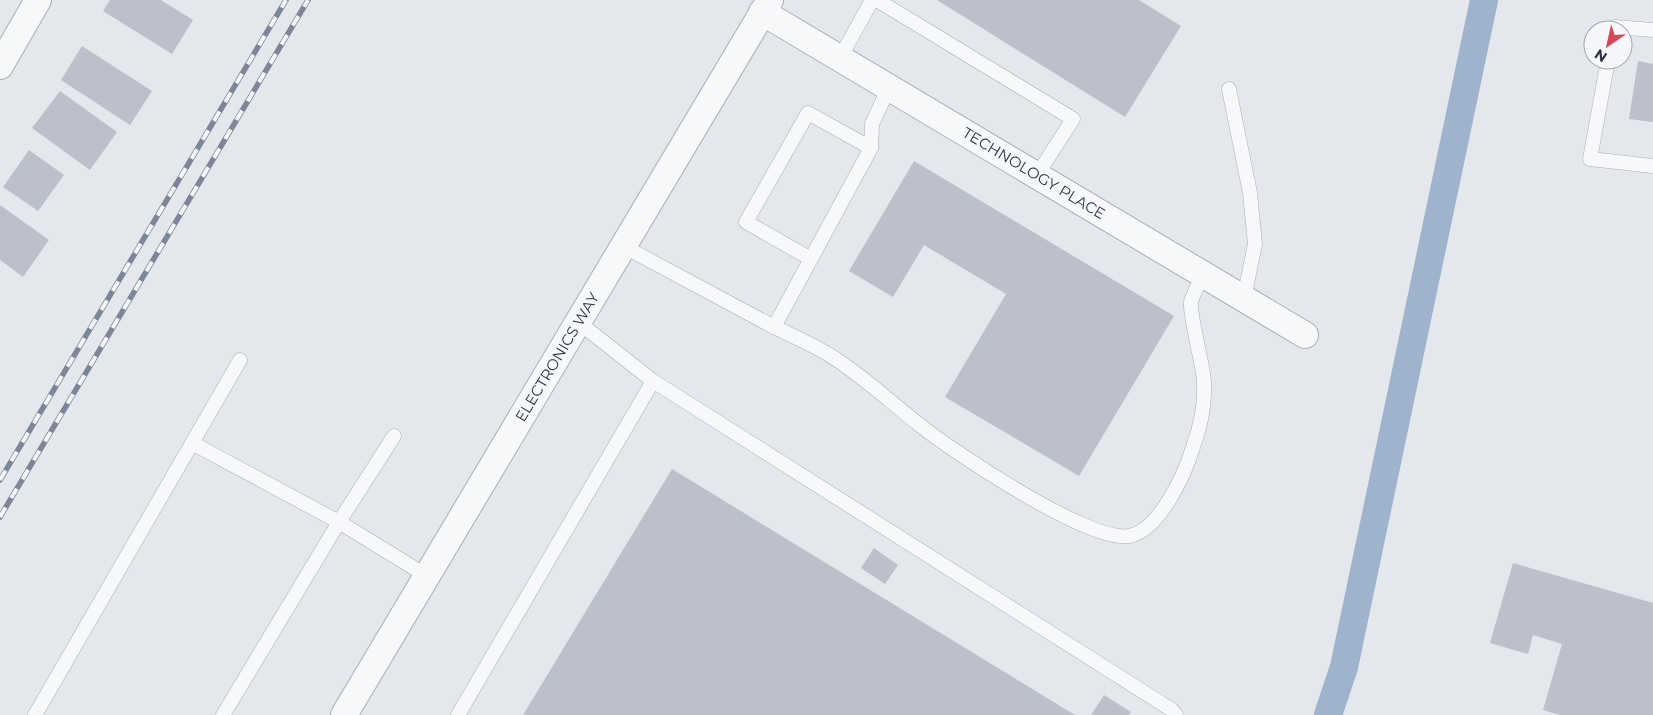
<svg xmlns="http://www.w3.org/2000/svg" width="1653" height="715" font-family="Montserrat,sans-serif">
  <style>
    .lines { fill: none; stroke-linecap: round; stroke-linejoin: round }
    .canal { stroke: #9fb4cc; stroke-width: 28 }
    .building { fill: #bbc0ca }
    .lane-casing { stroke: #a9aeb7; stroke-width: 15 }
    .street-casing { stroke: #a9aeb7; stroke-width: 28 }
    .lane { stroke: #f7f8fa; stroke-width: 14 }
    .street { stroke: #f7f8fa; stroke-width: 26 }
    .rail-casing { stroke: #7d8696; stroke-width: 5.5 }
    .rail { stroke: #f4f6f9; stroke-width: 4; stroke-dasharray: 11; stroke-linecap: butt }
    .labels { text-anchor: middle; dominant-baseline: central; stroke-width: 4.5; stroke-linejoin: round; paint-order: stroke }
    .street-label { font-size: 15px; fill: #2b3445; stroke: #f4f6f9 }
  </style>
  <rect width="100%" height="100%" fill="#e4e7ec"/>
  <g class="lines">
    <polyline class="canal" points="1328,715 1344,667 1484,0"/>
  </g>
  <g class="building">
    <polygon points="110,0 161,0 193,20 172,54 103,11"/>
    <polygon points="937,0 1139,0 1181,26 1125,117"/>
    <polygon points="82,46 152,91 130,125 61,80"/>
    <polygon points="1638,61 1653,64 1653,122 1629,119"/>
    <polygon points="60,91 117,132 90,170 32,128"/>
    <polygon points="29,150 64,175 38,211 3,187"/>
    <polygon points="914,161 1174,316 1079,476 945,397 1006,294 924,245 893,297 849,271"/>
    <polygon points="0,205 49,240 23,277 0,260"/>
    <polygon points="672,469 1075,715 523,715"/>
    <polygon points="874,548 898,565 885,584 861,568"/>
    <polygon points="1513,563 1653,603 1653,715 1560,715 1543,710 1562,644 1533,635 1528,654 1490,643"/>
    <polygon points="1104,695 1131,712 1129,715 1091,715"/>
  </g>
  <g class="lines">
    <defs>
      <g id="lane">
        <polyline points="877,0 1073,119 1037,175"/>
        <polyline points="1614,30 1614,27 1653,30"/>
        <polyline points="840,58 872,0"/>
        <polyline points="1608,60 1590,159 1653,166"/>
        <polyline points="1229,89 1250,193 1255,244 1244,298"/>
        <polyline points="623,246 774,327 871,148 872,124 889,87"/>
        <polyline points="811,259 746,222 808,113 871,148"/>
        <polyline points="578,322 653,381 1172,710 1176,715"/>
        <path d="M774 327C799 339 825 350 847 367 873 385 896 407 921 426 955 453 1090 543 1129 536 1159 531 1185 474 1193 447 1200 428 1205 405 1204 384 1204 372 1200 359 1198 347 1196 337 1190 311 1191 302 1193 293 1200 282 1204 274"/>
        <polyline points="394,436 339,522 427,576"/>
        <polyline points="192,443 339,522 223,715"/>
        <polyline points="35,715 240,360"/>
        <polyline points="458,715 653,381"/>
      </g>
      <g id="street">
        <polyline points="762,12 1305,335"/>
        <polyline points="0,66 38,0"/>
        <polyline points="344,715 770,0"/>
      </g>
    </defs>
    <use href="#lane" class="lane-casing"/>
    <use href="#street" class="street-casing"/>
    <use href="#lane" class="lane"/>
    <use href="#street" class="street"/>
    <defs>
      <g id="rail">
        <polyline points="0,480 286,0"/>
        <polyline points="0,517 308,0"/>
      </g>
    </defs>
    <use href="#rail" class="rail-casing"/>
    <use href="#rail" class="rail"/>
  </g>
  <g class="labels">
    <g class="street-label">
      <text transform="translate(1034 173) rotate(31)">TECHNOLOGY PLACE</text>
      <text transform="translate(557 357) rotate(-59)">ELECTRONICS WAY</text>
    </g>
  </g>
  <g transform="translate(1608 45) rotate(214)"><circle r="24" fill="#f4f6f9" stroke="#a4a8b1"/>
  <path d="M0-4L9 19L0 12L-9 19Z" fill="#d1495b"/>
  <text y="-8" font-size="14" font-weight="bold" text-anchor="middle" fill="#2b3445">N</text>
  </g>
</svg>
